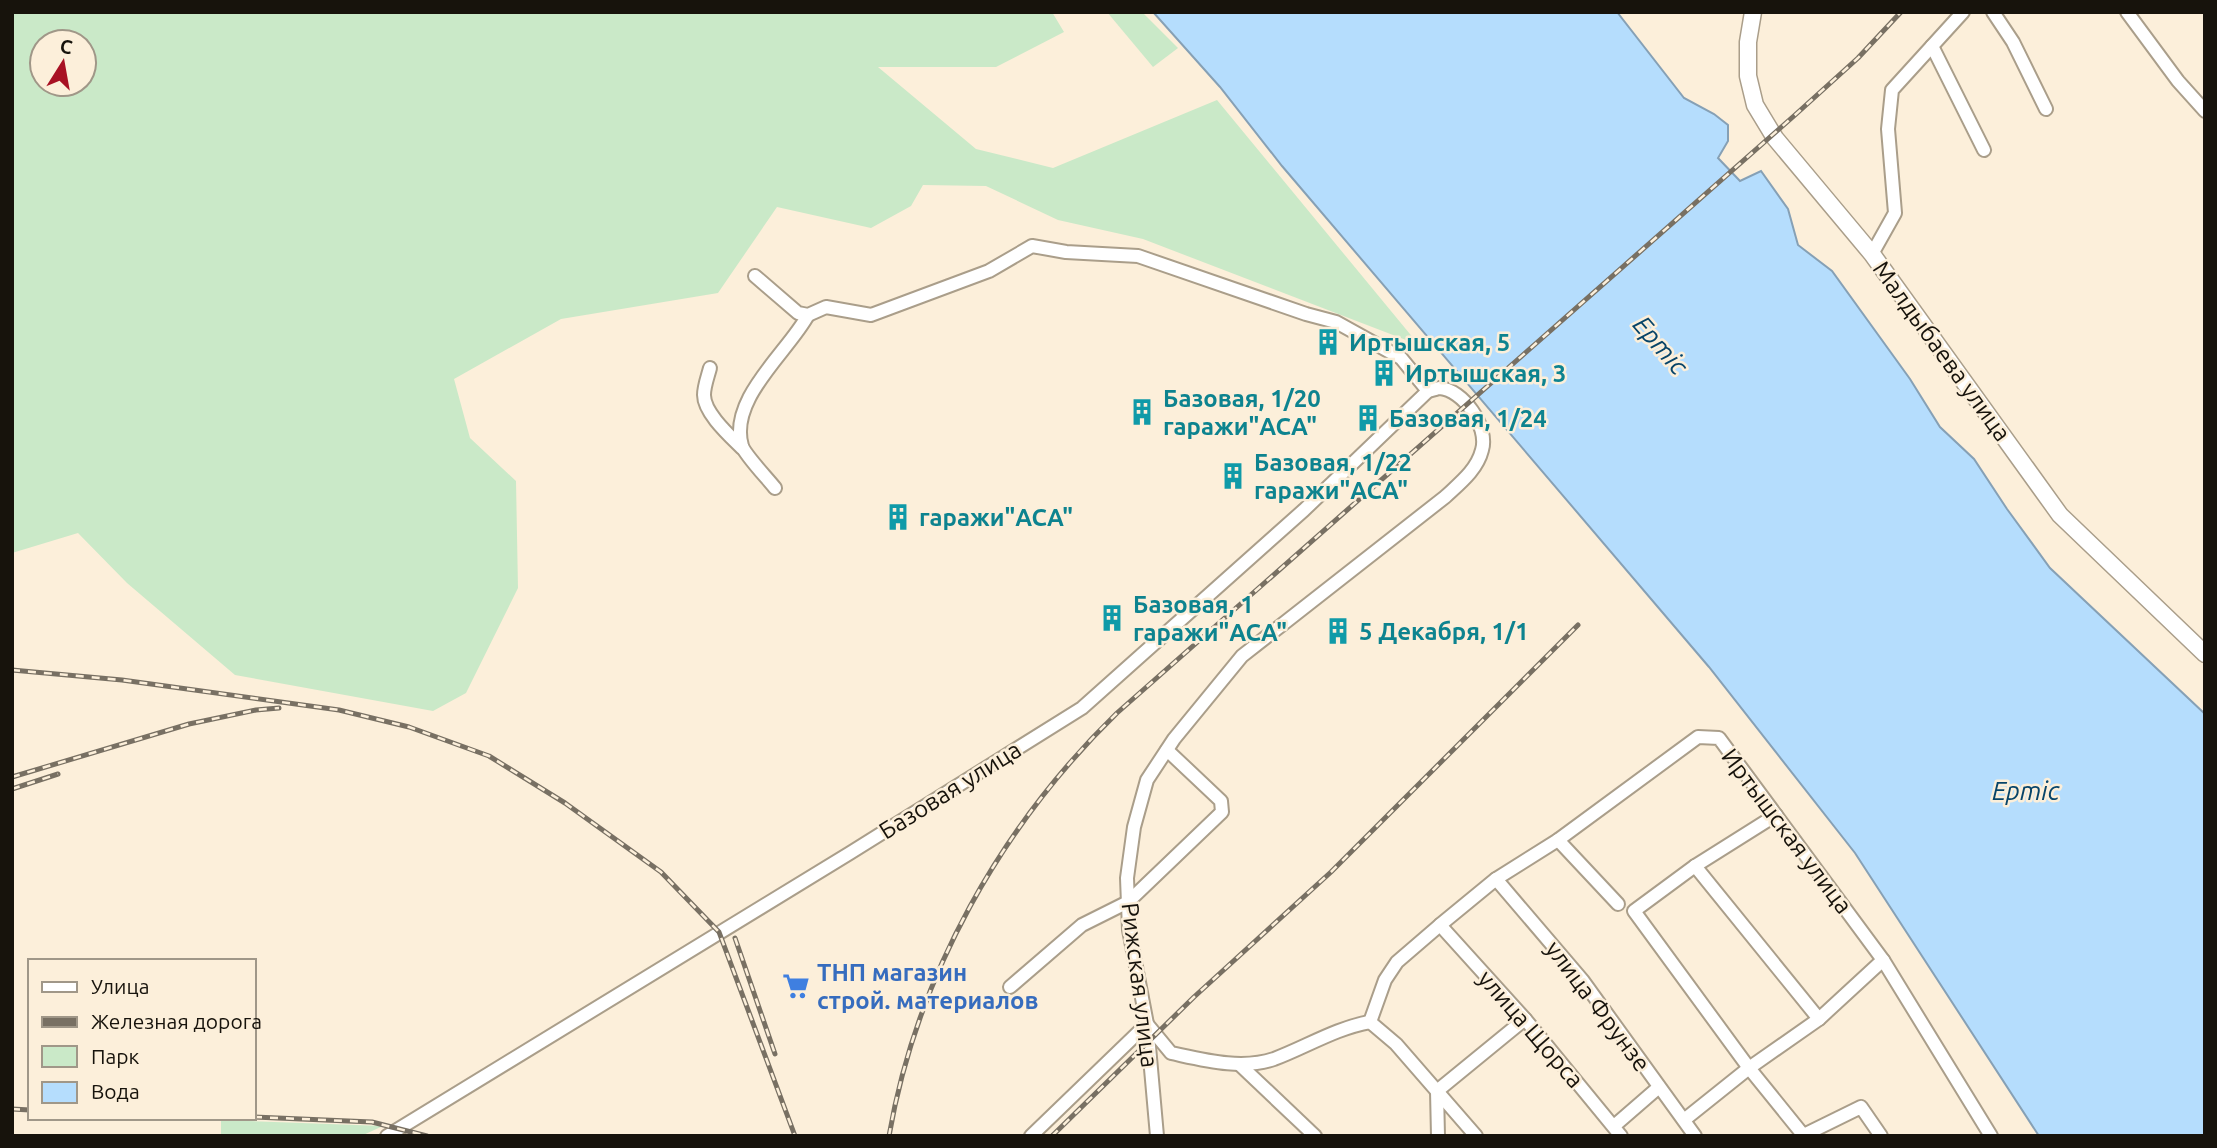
<svg xmlns="http://www.w3.org/2000/svg" width="2217" height="1148" font-family="Ubuntu,sans-serif">
  <style>
    .green { fill: #cae9c8; fill-rule: evenodd }
    .water { fill: #b5ddfd; stroke: #86a0b5; stroke-width: 2 }
    .lines { fill: none; stroke-linecap: round; stroke-linejoin: round }
    .minor-casing { stroke: #aa9e8a; stroke-width: 16 }
    .major-casing { stroke: #aa9e8a; stroke-width: 19 }
    .minor { stroke: #fff; stroke-width: 12 }
    .major { stroke: #fff; stroke-width: 16 }
    .rail-casing { stroke: #787063; stroke-width: 5 }
    .rail { stroke: #fcefda; stroke-width: 2.5; stroke-dasharray: 8; stroke-linecap: butt }
    .labels { text-anchor: middle; dominant-baseline: central; stroke-width: 5; stroke-linejoin: round; paint-order: stroke }
    .culture-label { font-size: 24px; font-weight: bold; fill: #0d838f; stroke: #fcefda; text-anchor: start }
    .street-label { font-size: 24px; fill: #17130c; stroke: #fcefda }
    .shop-label { font-size: 24px; font-weight: bold; fill: #366cbe; stroke: #fcefda; text-anchor: start }
    .water-label { font-size: 26px; font-style: italic; fill: #074469; stroke: #fcefda }
  </style>
  <rect width="100%" height="100%" fill="#fcefda"/>
  <g class="green">
    <path d="M12 12H1052L1064 32 996 67H878L976 149 1053 168 1217 100 1419 345 1143 239 1058 220 986 186 923 185 911 206 871 228 777 207 718 293 561 319 454 379 470 438 516 481 518 588 466 693 433 711 235 675 127 583 78 533 12 553ZM42 42H84V84H42Z"/>
    <polygon points="1107,12 1142,12 1178,48 1153,67"/>
    <polygon points="221,1120 383,1126 361,1136 221,1136"/>
  </g>
  <polygon class="water" points="1153,12 1617,12 1684,98 1714,114 1728,125 1728,141 1718,158 1740,181 1761,171 1788,209 1798,245 1832,271 1910,379 1940,427 1974,459 2007,509 2050,568 2205,714 2205,1136 2039,1136 1855,853 1709,667 1282,166 1220,87"/>
  <g class="lines">
    <defs>
      <g id="minor">
        <polyline points="1993,12 2013,42 2046,109"/>
        <polyline points="2127,12 2178,81 2205,111"/>
        <polyline points="1932,46 1984,150"/>
        <polyline points="1872,254 1895,213 1888,129 1892,90 1963,12"/>
        <polyline points="755,276 798,313 808,315 826,307 871,315 989,271 1032,246 1066,252 1138,256 1306,314 1336,322 1401,358 1428,391"/>
        <path d="M710 368C708 376 704 386 704 395 704 413 730 436 742 448"/>
        <path d="M775 488C768 479 745 455 742 446 728 399 788 352 808 315"/>
        <polyline points="1776,815 1695,866 1634,911 1749,1068 1804,1136"/>
        <polyline points="1558,840 1618,904"/>
        <polyline points="1695,866 1819,1019"/>
        <polyline points="1496,879 1583,981 1695,1136"/>
        <polyline points="1440,925 1525,1019 1621,1136"/>
        <polyline points="1010,987 1082,925 1128,902 1222,812 1221,801 1167,750"/>
        <polyline points="1370,1022 1385,980 1397,962 1440,925 1496,879 1558,840 1698,737 1719,738 1883,960 1991,1136"/>
        <polyline points="1239,1064 1315,1136"/>
        <polyline points="1684,1120 1749,1068 1819,1019 1883,960"/>
        <polyline points="1614,1126 1659,1087"/>
        <polyline points="1804,1135 1861,1107 1881,1136"/>
        <path d="M387 1136 850 853 1082 708 1304 510 1428 391C1429 391 1438 388 1439 388 1463 389 1489 427 1482 450 1477 470 1460 483 1445 497L1242 656 1174 739 1147 780 1134 827 1127 878 1129 930 1147 1024 1157 1136"/>
        <path d="M1031 1136 1147 1024 1171 1053C1204 1060 1241 1070 1274 1059 1306 1047 1336 1028 1370 1022L1396 1044 1476 1136"/>
        <polyline points="1438,1136 1437,1091 1525,1019"/>
      </g>
      <polyline id="major" points="1753,12 1748,42 1748,76 1755,105 1775,138 1872,254 2060,515 2205,654"/>
    </defs>
    <use href="#minor" class="minor-casing"/>
    <use href="#major" class="major-casing"/>
    <use href="#minor" class="minor"/>
    <use href="#major" class="major"/>
    <defs>
      <g id="rail">
        <polyline points="12,670 122,680 339,710 409,727 489,756 565,803 661,872 719,932 795,1136"/>
        <polyline points="12,777 189,724 256,710 279,708"/>
        <polyline points="12,789 58,774"/>
        <polyline points="735,938 775,1054"/>
        <polyline points="12,1109 30,1110"/>
        <polyline points="254,1117 372,1122 427,1136"/>
        <path d="M889 1136C917 975 1001 826 1117 713L1795 115 1858 58 1901 12"/>
        <polyline points="1052,1136 1194,997 1331,872 1578,625"/>
      </g>
    </defs>
    <use href="#rail" class="rail-casing"/>
    <use href="#rail" class="rail"/>
  </g>
  <defs>
    <symbol id="building-bare" viewBox="-9 -9 18 18"><path d="M-4-6H4V6H1V3H-1V6H-4ZM-2.5-4.3h1.7v1.8h-1.7ZM.8-4.3h1.7v1.8H.8ZM-2.5-1h1.7V.8h-1.7ZM.8-1h1.7V.8H.8Z" fill="#0f9aa8" stroke="#fcefda" stroke-width="2.5" paint-order="stroke"/></symbol>
    <symbol id="supermarket-bare" viewBox="-9 -9 18 18"><path d="M-6-5.5h2.5l.6 2H6L4.5 2H-2.5L-4.4-4H-6ZM-1.5 3.2a1.3 1.3 0 1 0 .1 0ZM3 3.2a1.3 1.3 0 1 0 .1 0Z" fill="#3f7fe0" stroke="#fcefda" stroke-width="2.5" paint-order="stroke"/></symbol>
  </defs>
  <g fill-rule="evenodd">
    <use href="#building-bare" x="1309" y="323" width="38" height="38"/>
    <use href="#building-bare" x="1365" y="354" width="38" height="38"/>
    <use href="#building-bare" x="1123" y="393" width="38" height="38"/>
    <use href="#building-bare" x="1349" y="399" width="38" height="38"/>
    <use href="#building-bare" x="1214" y="457" width="38" height="38"/>
    <use href="#building-bare" x="879" y="498" width="38" height="38"/>
    <use href="#building-bare" x="1093" y="599" width="38" height="38"/>
    <use href="#building-bare" x="1319" y="612" width="38" height="38"/>
    <use href="#supermarket-bare" x="777" y="967" width="38" height="38"/>
  </g>
  <g class="labels">
    <g class="culture-label">
      <text x="1349" y="342">Иртышская, 5</text>
      <text x="1405" y="373">Иртышская, 3</text>
      <text x="1163" y="398">Базовая, 1/20<tspan x="1163" dy="28">гаражи"ACА"</tspan></text>
      <text x="1389" y="418">Базовая, 1/24</text>
      <text x="1254" y="462">Базовая, 1/22<tspan x="1254" dy="28">гаражи"ACА"</tspan></text>
      <text x="919" y="517">гаражи"ACА"</text>
      <text x="1133" y="604">Базовая, 1<tspan x="1133" dy="28">гаражи"ACА"</tspan></text>
      <text x="1359" y="631">5 Декабря, 1/1</text>
    </g>
    <g class="street-label">
      <text transform="translate(1942 351) rotate(54)">Малдыбаева улица</text>
      <text transform="translate(950 790) rotate(-32)">Базовая улица</text>
      <text transform="translate(1787 831) rotate(53)">Иртышская улица</text>
      <text transform="translate(1140 985) rotate(83)">Рижская улица</text>
      <text transform="translate(1598 1006) rotate(53)">улица Фрунзе</text>
      <text transform="translate(1531 1029) rotate(49)">улица Щорса</text>
    </g>
    <g class="shop-label">
      <text x="817" y="972">ТНП магазин<tspan x="817" dy="28">строй. материалов</tspan></text>
    </g>
    <g class="water-label">
      <text transform="translate(1661 345) rotate(49)">Ертіс</text>
      <text x="2026" y="790">Ертіс</text>
    </g>
  </g>
  <rect width="2217" height="1148" fill="none" stroke="#17130c" stroke-width="28"/>
  <rect x="28" y="959" width="228" height="161" fill="#fcefda" stroke="#a09788" stroke-width="2"/>
  <rect x="42" y="982" width="35" height="10" fill="#ffffff" stroke="#a09788" stroke-width="2"/>
  <text x="91" y="994" font-size="21" fill="#17130c">Улица</text>
  <rect x="42" y="1017" width="35" height="10" fill="#787063" stroke="#a09788" stroke-width="2"/>
  <text x="91" y="1029" font-size="21" fill="#17130c">Железная дорога</text>
  <rect x="42" y="1046" width="35" height="21" fill="#cae9c8" stroke="#a09788" stroke-width="2"/>
  <text x="91" y="1064" font-size="21" fill="#17130c">Парк</text>
  <rect x="42" y="1082" width="35" height="21" fill="#b5ddfd" stroke="#a09788" stroke-width="2"/>
  <text x="91" y="1099" font-size="21" fill="#17130c">Вода</text>
  <g transform="translate(63 63) rotate(11)"><circle r="33" fill="#fcefda" stroke="#a09788" stroke-width="2"/>
  <path d="M0-5L12 26L0 18L-12 26Z" fill="#a81123"/>
  <text y="-10" font-size="19" font-weight="bold" text-anchor="middle" fill="#17130c">С</text>
  </g>
</svg>
